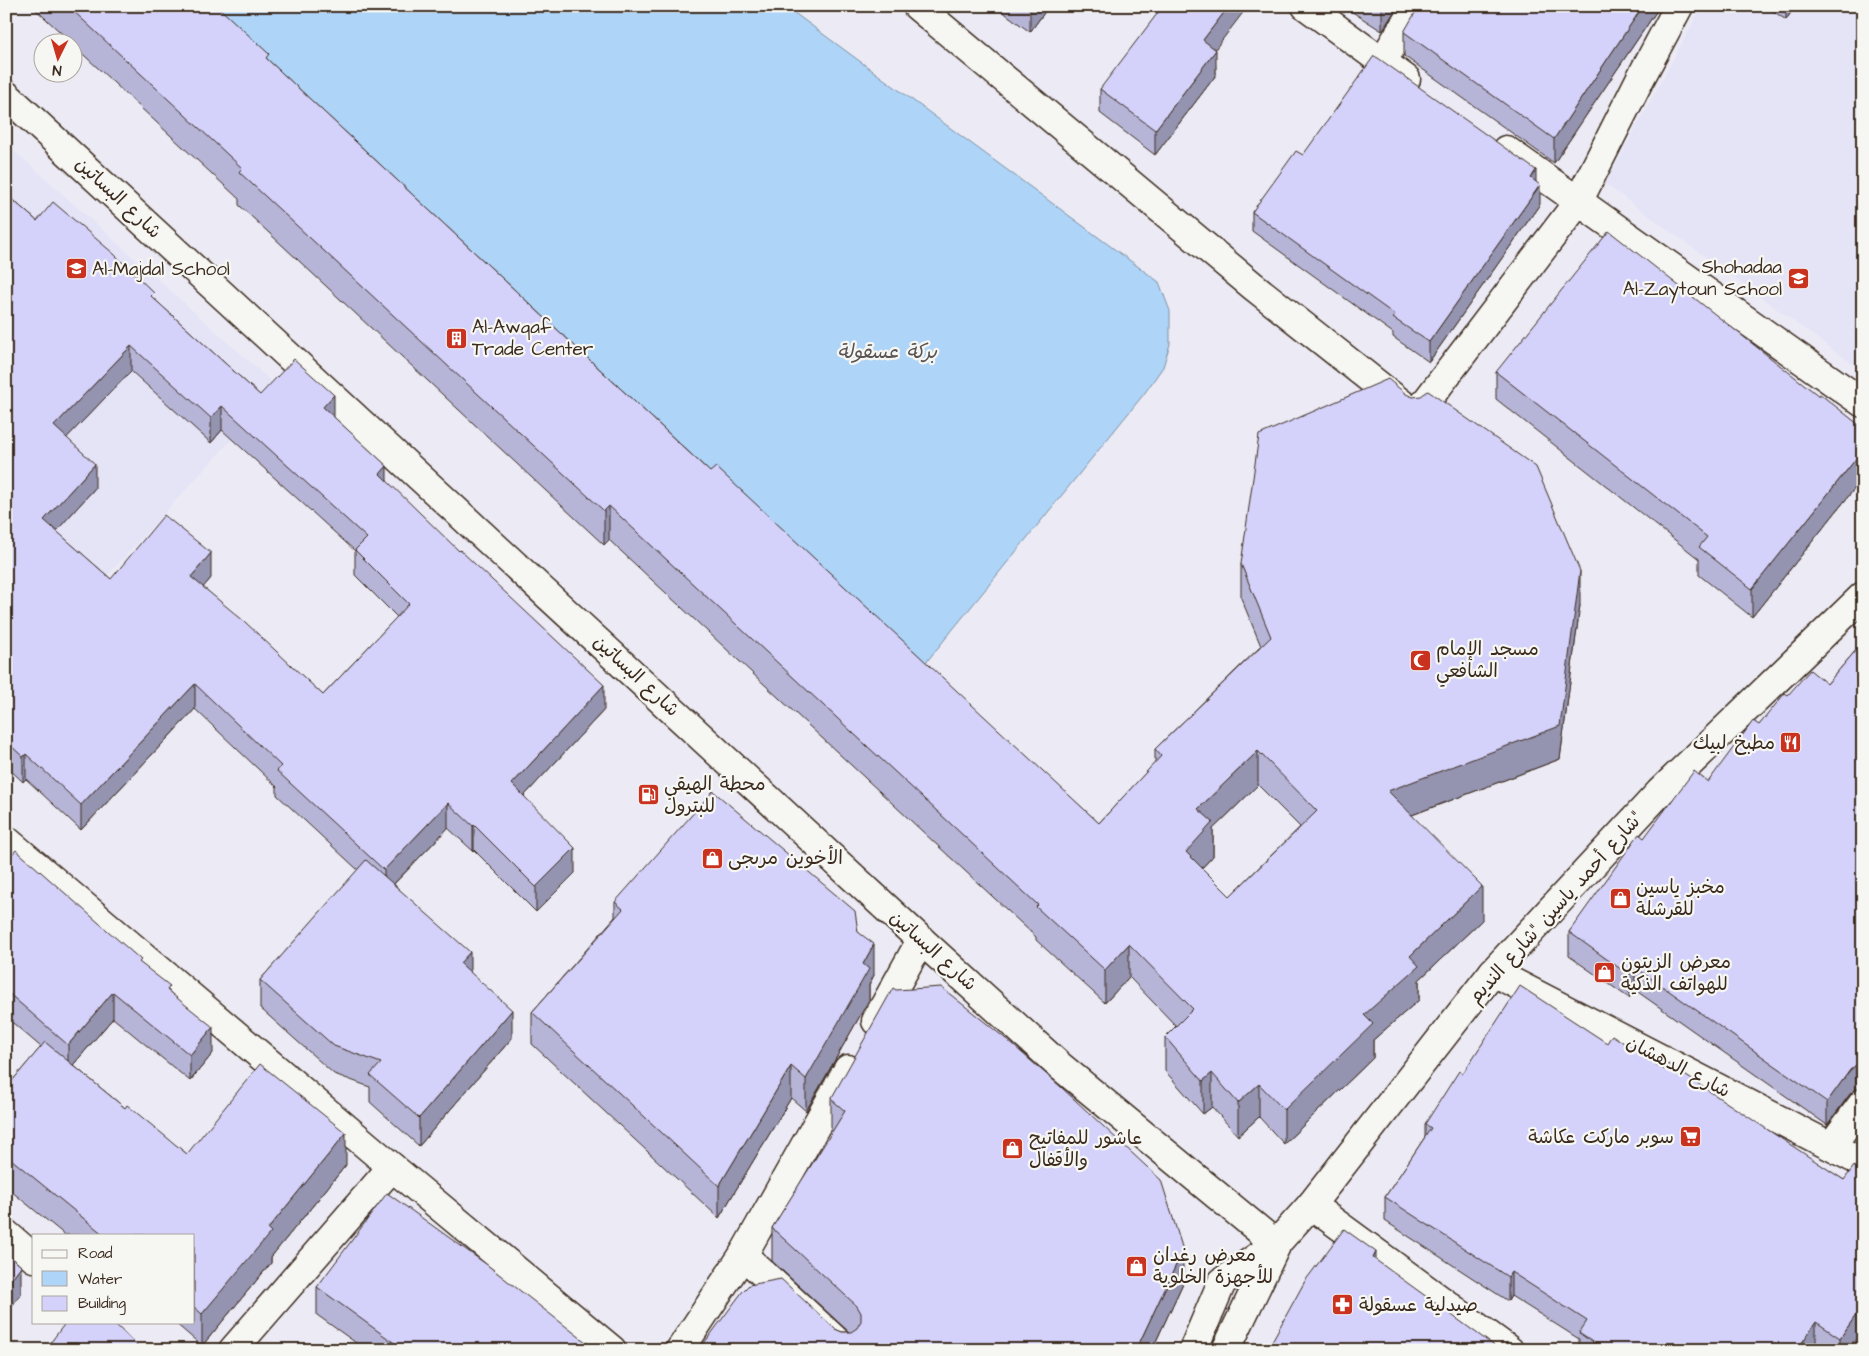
<svg xmlns="http://www.w3.org/2000/svg" width="1869" height="1356" font-family="'Architects Daughter','Playpen Sans Arabic',sans-serif">
  <style>
    .built { fill: #e5e4f7 }
    .water { fill: #aed4f8; stroke: #8090a1 }
    .lines { fill: none; stroke-linecap: round; stroke-linejoin: round }
    .street-casing { stroke: #3b2a1e; stroke-width: 31 }
    .secondary-casing { stroke: #3b2a1e; stroke-width: 31 }
    .street { stroke: #f6f6f2; stroke-width: 28 }
    .secondary { stroke: #f6f6f2; stroke-width: 28 }
    .wall { fill: #b6b5d8; stroke: #3b2a1e; fill-rule: evenodd }
    .shaded-wall { fill: #9493b0; stroke: #3b2a1e }
    .building { fill: #d4d2fb; stroke: #3b2a1e; fill-rule: evenodd }
    .labels { text-anchor: middle; dominant-baseline: central; stroke-width: 4.5; stroke-linejoin: round; paint-order: stroke }
    .street-label { font-size: 19px; fill: #3b2a1e; stroke: #f6f6f2 }
    .poi-label { font-size: 19px; fill: #3b2a1e; stroke: #f6f6f2; text-anchor: start }
    .water-label { font-size: 20px; font-style: italic; fill: #585454; stroke: #f6f6f2 }
  </style>
  <rect width="100%" height="100%" fill="#ecebf5"/>
  <filter id="ink" filterUnits="userSpaceOnUse"><feTurbulence type="fractalNoise" baseFrequency=".02" numOctaves="2"/><feDisplacementMap in="SourceGraphic" scale="10" xChannelSelector="R" yChannelSelector="G"/><feConvolveMatrix kernelMatrix="1 2 1 2 8 2 1 2 1" color-interpolation-filters="sRGB"/></filter>
  <g filter="url(#ink)">
    <g class="built">
      <polygon points="1702,6 1863,6 1863,372 1605,184"/>
      <polygon points="6,143 279,388 99,585 6,515"/>
    </g>
    <polygon class="water" points="198,6 785,6 1159,282 1170,311 1170,344 1163,367 1144,394 915,676"/>
    <g class="lines">
      <defs>
        <g id="street">
          <polyline points="917,6 1253,286 1416,415 1578,202 1640,79 1679,6"/>
          <polyline points="1306,6 1406,79"/>
          <polyline points="1382,62 1416,6"/>
          <polyline points="1506,150 1863,403"/>
          <polyline points="6,840 392,1167 612,1350"/>
          <polyline points="1493,972 1863,1163"/>
          <polyline points="876,1021 921,940"/>
          <polyline points="1831,1146 1863,1103"/>
          <polyline points="1311,1205 1509,1350"/>
          <polyline points="6,1234 34,1258"/>
          <polyline points="1276,1244 1311,1205 1493,972 1660,792 1863,596"/>
          <polyline points="743,1255 848,1069"/>
          <polyline points="233,1350 392,1167"/>
          <polyline points="680,1350 743,1255 846,1350"/>
        </g>
        <g id="secondary">
          <polyline points="6,95 921,940 1060,1066 1276,1244"/>
          <polyline points="1193,1350 1222,1282 1276,1244"/>
          <polyline points="1226,1350 1276,1246"/>
        </g>
      </defs>
      <use href="#street" class="street-casing"/>
      <use href="#secondary" class="secondary-casing"/>
      <use href="#street" class="street"/>
      <use href="#secondary" class="secondary"/>
    </g>
    <g class="wall">
      <path d="M32 6H217L269 61 710 472 1099 823 1155 763V749L1261 646 1241 598V564L1580 605 1560 759 1412 815 1482 920 1419 980V1000L1373 1040V1058L1284 1144 1259 1117 1238 1136 1212 1107 1203 1114 1165 1071V1037L1176 1026 1129 977 1105 1003 1036 940V937L609 540 604 545 239 205V199L72 44V42H71ZM1258 785 1300 827 1230 896 1202 868 1213 856V829Z"/>
      <polygon points="995,6 1049,6 1030,32"/>
      <polygon points="1343,6 1398,6 1382,31"/>
      <polygon points="1660,6 1554,163 1404,56 1404,32"/>
      <polygon points="1766,6 1795,6 1786,20"/>
      <polygon points="1215,49 1216,75 1155,155 1100,113 1100,89"/>
      <polygon points="1303,155 1540,204 1429,362 1393,337 1393,333 1252,231 1252,212"/>
      <path d="M6 194 37 221 154 299 260 395 334 417 387 481 604 710 524 796 575 873 536 912 474 850 473 851 448 828 394 884 470 972 512 1038 419 1146 370 1102V1087L334 1074 260 1008V980L358 870 277 795V787L195 709 81 830 26 779 23 782 6 766ZM131 371 211 443 222 430 355 551V575L397 617 323 695 203 587 211 578 111 579 56 531 95 488 66 438Z"/>
      <polygon points="1496,372 1819,396 1863,428 1863,478 1752,617 1699,575 1699,559 1496,399"/>
      <polygon points="1863,642 1863,1088 1856,1089 1850,1094 1827,1125 1635,990 1629,998 1569,956 1569,932 1644,838 1708,782 1759,725 1788,695 1827,684"/>
      <polygon points="6,861 141,964 170,992 213,1053 190,1081 113,1018 73,1065 125,1108 187,1154 346,1165 271,1257 271,1263 202,1346 174,1322 194,1322 194,1235 65,1235 6,1187 6,1088 41,1047 6,1017"/>
      <polygon points="615,902 858,932 874,975 869,985 869,1000 806,1111 791,1098 719,1218 532,1044 532,1012 615,917"/>
      <polygon points="1607,1043 1665,1070 1844,1180 1861,1170 1863,1167 1863,1329 1848,1350 1822,1350 1816,1346 1813,1350 1579,1350 1579,1339 1511,1296 1508,1301 1385,1221 1385,1197 1425,1137 1425,1124 1463,1073"/>
      <polygon points="831,1099 1183,1283 1152,1350 702,1350 702,1346 835,1329 842,1332 849,1332 772,1261 772,1228 832,1133 831,1132"/>
      <polygon points="317,1287 596,1350 366,1350 317,1315"/>
    </g>
    <g class="shaded-wall">
      <polygon points="1032,6 1049,6 1030,32 1030,10"/>
      <polygon points="1229,6 1248,6 1203,65 1203,40"/>
      <polygon points="1383,6 1398,6 1382,31 1382,7"/>
      <polygon points="1643,6 1660,6 1554,163 1554,139"/>
      <polygon points="1786,6 1795,6 1786,20"/>
      <polygon points="1216,50 1216,75 1155,155 1155,130"/>
      <polygon points="1536,170 1536,189 1531,178"/>
      <polygon points="1540,185 1540,204 1429,362 1429,342"/>
      <polygon points="131,346 131,371 54,451 54,426"/>
      <polygon points="334,395 334,420 323,407"/>
      <polygon points="222,406 222,430 211,443 211,418"/>
      <polygon points="1863,450 1863,478 1752,617 1752,589"/>
      <polygon points="95,464 95,488 44,545 44,520"/>
      <polygon points="387,466 387,491 380,474"/>
      <polygon points="609,506 609,540 604,545 604,511"/>
      <polygon points="211,553 211,578 191,602 191,577"/>
      <polygon points="1580,571 1580,605 1560,759 1388,824 1388,791"/>
      <polygon points="195,684 195,709 81,830 81,805"/>
      <polygon points="604,685 604,710 512,809 512,784"/>
      <polygon points="1258,751 1258,785 1213,829 1213,856 1186,885 1186,852 1198,809"/>
      <polygon points="26,754 26,779 23,782 23,757"/>
      <polygon points="448,803 448,828 384,894 384,870"/>
      <polygon points="474,825 474,850 473,851 473,826"/>
      <polygon points="575,848 575,873 536,912 536,887"/>
      <polygon points="1482,886 1482,920 1419,980 1419,1000 1373,1040 1373,1058 1284,1144 1284,1110 1364,1015 1410,956"/>
      <polygon points="874,944 874,975 869,985 869,1000 806,1111 806,1079 863,964"/>
      <polygon points="1129,944 1129,977 1105,1003 1105,970"/>
      <polygon points="470,952 470,979 460,963"/>
      <polygon points="1635,967 1635,990 1629,998 1629,975"/>
      <polygon points="113,992 113,1018 68,1071 68,1045"/>
      <polygon points="512,1010 512,1038 419,1146 419,1118"/>
      <polygon points="213,1027 213,1053 190,1081 190,1055"/>
      <polygon points="1856,1065 1856,1089 1850,1094 1827,1125 1827,1102 1850,1070"/>
      <polygon points="791,1066 791,1098 719,1218 719,1186"/>
      <polygon points="1212,1073 1212,1107 1203,1114 1203,1081"/>
      <polygon points="1259,1084 1259,1117 1238,1136 1238,1103"/>
      <polygon points="346,1133 346,1165 271,1257 271,1263 202,1346 202,1314 268,1229"/>
      <polygon points="1183,1250 1183,1283 1152,1350 1136,1350"/>
      <polygon points="1376,1252 1376,1279 1373,1258"/>
      <polygon points="21,1266 21,1294 6,1314 6,1286"/>
      <polygon points="1511,1272 1511,1296 1508,1301 1508,1277"/>
      <polygon points="1863,1305 1863,1329 1848,1350 1840,1350 1840,1338"/>
      <polygon points="1816,1322 1816,1346 1813,1350 1797,1350"/>
    </g>
    <g class="building">
      <path d="M68 6H217L269 54 266 58 710 472 716 467 1099 823 1161 756 1155 749 1271 637 1241 564 1259 435 1388 379 1406 394 1413 397 1421 396 1428 391 1536 467 1580 571 1560 726 1388 791 1482 886 1410 956 1419 966 1364 1015 1373 1024 1284 1110 1259 1084 1238 1103 1212 1073 1203 1081 1165 1037 1193 1009 1129 944 1105 970 1036 907 1038 905 609 506 604 511 239 172 242 168ZM1258 751 1317 811 1230 896 1186 852 1213 822 1198 809Z"/>
      <polygon points="1025,6 1032,6 1030,10"/>
      <polygon points="1163,6 1229,6 1203,40 1216,50 1155,130 1100,89"/>
      <polygon points="1419,6 1643,6 1554,139 1404,32"/>
      <polygon points="1374,56 1378,58 1536,170 1531,178 1540,185 1429,342 1393,318 1395,315 1252,212 1296,151 1303,155"/>
      <path d="M6 194 37 221 53 202 114 254 154 293 151 296 260 395 294 359 334 395 323 407 387 466 380 474 459 551 460 550 604 685 512 784 575 848 536 887 474 825 473 826 448 803 384 870 277 771 281 766 195 684 81 805 26 754 23 757 6 741ZM131 346 211 418 222 406 367 538 355 550 409 604 323 695 245 622 191 577 211 553 164 515 111 579 44 520 95 464 54 426Z"/>
      <polygon points="1609,231 1819,396 1820,394 1863,428 1863,450 1752,589 1699,547 1707,537 1496,372"/>
      <polygon points="1863,642 1863,1064 1856,1065 1850,1070 1827,1102 1635,967 1629,975 1569,932 1639,834 1644,838 1694,771 1708,782 1753,721 1759,725 1785,693 1788,695 1810,670 1827,684"/>
      <polygon points="713,791 855,911 858,932 874,944 863,964 869,969 806,1079 791,1066 719,1186 532,1012 623,909 615,902"/>
      <polygon points="16,850 141,960 139,962 170,986 167,990 213,1027 190,1055 113,992 68,1045 6,991 6,861"/>
      <polygon points="366,860 470,952 460,963 512,1010 419,1118 370,1075 381,1063 334,1046 260,980"/>
      <polygon points="1520,986 1607,1043 1612,1035 1665,1070 1668,1064 1844,1180 1854,1166 1861,1170 1863,1167 1863,1305 1840,1338 1816,1322 1797,1350 1604,1350 1579,1333 1587,1321 1511,1272 1508,1277 1385,1197 1431,1128 1425,1124 1459,1071 1463,1073"/>
      <polygon points="941,987 1006,1039 1061,1087 1161,1180 1183,1250 1136,1350 702,1350 704,1347 702,1346 743,1291 749,1285 781,1279 835,1329 842,1332 851,1332 857,1328 861,1321 861,1313 857,1306 772,1228 845,1111 831,1099 893,988 896,990"/>
      <polygon points="45,1042 125,1108 127,1105 187,1154 260,1064 346,1133 268,1229 271,1232 202,1314 194,1307 194,1235 104,1235 6,1155 6,1088"/>
      <polygon points="387,1193 486,1264 596,1350 404,1350 317,1287"/>
      <polygon points="1344,1229 1376,1252 1373,1258 1500,1350 1265,1350 1271,1343 1305,1281"/>
      <polygon points="6,1253 21,1266 6,1286"/>
      <polygon points="66,1322 113,1322 142,1350 45,1350"/>
    </g>
  </g>
  <defs>
    <symbol id="school-square" viewBox="-11 -11 22 22"><rect x="-9" y="-9" width="18" height="18" rx="4" fill="#c8321e" stroke="#f6f6f2"/><path d="M0-5L7-2L0 1L-7-2ZM-4 1L0 2.5L4 1V4Q0 6-4 4Z" fill="#fff"/></symbol>
    <symbol id="building-square" viewBox="-11 -11 22 22"><rect x="-9" y="-9" width="18" height="18" rx="4" fill="#c8321e" stroke="#f6f6f2"/><path d="M-4-6H4V6H1V3H-1V6H-4ZM-2.5-4.3h1.7v1.8h-1.7ZM.8-4.3h1.7v1.8H.8ZM-2.5-1h1.7V.8h-1.7ZM.8-1h1.7V.8H.8Z" fill="#fff"/></symbol>
    <symbol id="mosque-square" viewBox="-11 -11 22 22"><rect x="-9" y="-9" width="18" height="18" rx="4" fill="#c8321e" stroke="#f6f6f2"/><path d="M3.5-4.9A6 6 0 1 0 3.5 4.9A5 5 0 1 1 3.5-4.9Z" fill="#fff"/></symbol>
    <symbol id="restaurant-square" viewBox="-11 -11 22 22"><rect x="-9" y="-9" width="18" height="18" rx="4" fill="#c8321e" stroke="#f6f6f2"/><path d="M-5-6h1v4h1v-4h1v4h1v-4h1v5L-1.5 .5V6h-2V.5L-5-1ZM5-6V6H3V1.5H1.5Q1.5-4 5-6Z" fill="#fff"/></symbol>
    <symbol id="fuel-square" viewBox="-11 -11 22 22"><rect x="-9" y="-9" width="18" height="18" rx="4" fill="#c8321e" stroke="#f6f6f2"/><path d="M-5.5-6h7V0h2V4h1.3V-2.5L3-4.5l.8-.8L6-3V5H2.5V1h-1V6h-7ZM-4.2-4.7v3.2H.2V-4.7Z" fill="#fff"/></symbol>
    <symbol id="shop-square" viewBox="-11 -11 22 22"><rect x="-9" y="-9" width="18" height="18" rx="4" fill="#c8321e" stroke="#f6f6f2"/><path d="M-5-2.5h2.3a2.7 3.5 0 0 1 5.4 0H5L5.5 6h-11ZM-1.5-2.5h3a1.5 2.3 0 0 0-3 0Z" fill="#fff"/></symbol>
    <symbol id="supermarket-square" viewBox="-11 -11 22 22"><rect x="-9" y="-9" width="18" height="18" rx="4" fill="#c8321e" stroke="#f6f6f2"/><path d="M-6-5.5h2.5l.6 2H6L4.5 2H-2.5L-4.4-4H-6ZM-1.5 3.2a1.3 1.3 0 1 0 .1 0ZM3 3.2a1.3 1.3 0 1 0 .1 0Z" fill="#fff"/></symbol>
    <symbol id="pharmacy-square" viewBox="-11 -11 22 22"><rect x="-9" y="-9" width="18" height="18" rx="4" fill="#c8321e" stroke="#f6f6f2"/><path d="M-2-6h4v4h4v4h-4v4h-4v-4h-4v-4h4Z" fill="#fff"/></symbol>
  </defs>
  <g fill-rule="evenodd">
    <use href="#school-square" x="64" y="256" width="25" height="25"/>
    <use href="#school-square" x="1786" y="266" width="25" height="25"/>
    <use href="#building-square" x="444" y="326" width="25" height="25"/>
    <use href="#mosque-square" x="1408" y="648" width="25" height="25"/>
    <use href="#restaurant-square" x="1778" y="730" width="25" height="25"/>
    <use href="#fuel-square" x="636" y="782" width="25" height="25"/>
    <use href="#shop-square" x="700" y="846" width="25" height="25"/>
    <use href="#shop-square" x="1608" y="886" width="25" height="25"/>
    <use href="#shop-square" x="1592" y="960" width="25" height="25"/>
    <use href="#supermarket-square" x="1678" y="1124" width="25" height="25"/>
    <use href="#shop-square" x="1000" y="1136" width="25" height="25"/>
    <use href="#shop-square" x="1124" y="1254" width="25" height="25"/>
    <use href="#pharmacy-square" x="1330" y="1292" width="25" height="25"/>
  </g>
  <g class="labels">
    <g class="street-label">
      <text transform="translate(118 198) rotate(43)">شارع البساتين</text>
      <text transform="translate(636 676) rotate(43)">شارع البساتين</text>
      <text transform="translate(1556 908) rotate(-48)">شارع أحمد ياسين "شارع النديم"</text>
      <text transform="translate(933 951) rotate(42)">شارع البساتين</text>
      <text transform="translate(1678 1067) rotate(27)">شارع الدهشان</text>
    </g>
    <g class="poi-label">
      <text x="1782" y="267" text-anchor="end">Shohadaa<tspan x="1782" dy="22">Al-Zaytoun School</tspan></text>
      <text x="92" y="269">Al-Majdal School</text>
      <text x="472" y="327">Al-Awqaf<tspan x="472" dy="22">Trade Center</tspan></text>
      <text x="1436" y="649">مسجد الإمام<tspan x="1436" dy="22">الشافعي</tspan></text>
      <text x="1775" y="743" text-anchor="end">مطبخ لبيك</text>
      <text x="664" y="784">محطة الهيقي<tspan x="664" dy="22">للبترول</tspan></text>
      <text x="728" y="858">الأخوين مرىجى</text>
      <text x="1636" y="887">مخبز ياسين<tspan x="1636" dy="22">للقرشلة</tspan></text>
      <text x="1621" y="962">معرض الزيتون<tspan x="1621" dy="22">للهواتف الذكية</tspan></text>
      <text x="1674" y="1137" text-anchor="end">سوبر ماركت عكاشة</text>
      <text x="1029" y="1138">عاشور للمفاتيح<tspan x="1029" dy="22">والأقفال</tspan></text>
      <text x="1153" y="1255">معرض رغدان<tspan x="1153" dy="22">للأجهزة الخلوية</tspan></text>
      <text x="1359" y="1305">صيدلية عسقولة</text>
    </g>
    <g class="water-label">
      <text x="887" y="352">بركة عسقولة</text>
    </g>
  </g>
  <rect width="1869" height="1356" fill="none" stroke="#f6f6f2" stroke-width="25"/>
  <rect x="12" y="12" width="1844" height="1331" fill="none" stroke="#3b2a1e" stroke-width="2" filter="url(#ink)"/>
  <rect x="32" y="1234" width="162" height="90" fill="#f6f6f2" stroke="#aba49d"/>
  <rect x="42" y="1250" width="25" height="8" fill="#f6f6f2" stroke="#aba49d"/>
  <text x="78" y="1258" font-size="15" fill="#3b2a1e">Road</text>
  <rect x="42" y="1271" width="25" height="15" fill="#aed4f8" stroke="#aba49d"/>
  <text x="78" y="1284" font-size="15" fill="#3b2a1e">Water</text>
  <rect x="42" y="1296" width="25" height="15" fill="#d4d2fb" stroke="#aba49d"/>
  <text x="78" y="1308" font-size="15" fill="#3b2a1e">Building</text>
  <g transform="translate(58 58) rotate(185)"><circle r="24" fill="#f6f6f2" stroke="#aba49d"/>
  <path d="M0-4L9 19L0 12L-9 19Z" fill="#c8321e"/>
  <text y="-8" font-size="14" font-weight="bold" text-anchor="middle" fill="#3b2a1e">N</text>
  </g>
</svg>
